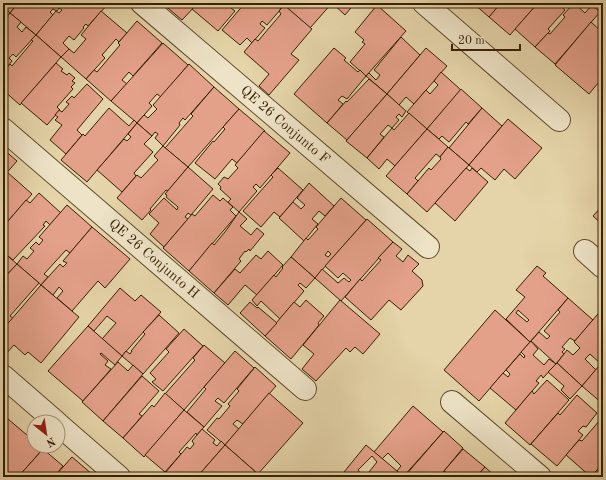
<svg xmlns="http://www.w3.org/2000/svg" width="606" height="480" font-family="'Old Standard TT',serif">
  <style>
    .building { fill: #e4a18a; stroke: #361f03; fill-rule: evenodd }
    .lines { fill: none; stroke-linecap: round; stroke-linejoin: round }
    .minor-casing { stroke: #624c2c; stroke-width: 24 }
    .minor { stroke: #eee3c7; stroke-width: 22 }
    .labels { text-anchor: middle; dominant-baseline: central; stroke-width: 3; stroke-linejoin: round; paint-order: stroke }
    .street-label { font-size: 14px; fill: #361f03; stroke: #eee3c7 }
  </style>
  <rect width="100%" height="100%" fill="#e5d4a9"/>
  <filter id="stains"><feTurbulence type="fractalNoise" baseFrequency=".005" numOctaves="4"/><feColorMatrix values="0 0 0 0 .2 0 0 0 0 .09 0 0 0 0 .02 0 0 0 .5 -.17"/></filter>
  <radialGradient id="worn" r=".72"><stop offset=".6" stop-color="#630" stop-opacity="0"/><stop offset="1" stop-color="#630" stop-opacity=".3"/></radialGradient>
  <g class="building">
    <polygon points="3,3 16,3 17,4 10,13 3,6"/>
    <polygon points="18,3 23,8 27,3 63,3 57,11 53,9 50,12 53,15 36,35 10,13"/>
    <polygon points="63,3 109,3 88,26 86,24 83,27 84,28 74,40 69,36 63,43 69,49 61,57 36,35 56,11 59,13 62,10 59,8"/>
    <polygon points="162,3 198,3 182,20"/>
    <polygon points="198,3 242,3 239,8 235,4 231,8 235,11 218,31 192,9"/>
    <polygon points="245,3 274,3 281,9 267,25 262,21 260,24 265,28 252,43 247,38 240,45 222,30"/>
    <polygon points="286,3 355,3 345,15 332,3 310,28 284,5"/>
    <polygon points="473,3 501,3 489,17"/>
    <polygon points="501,3 503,4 504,3 538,3 510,35 489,17"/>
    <polygon points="538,3 559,3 559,4 565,10 548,29 550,31 535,47 515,29"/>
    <polygon points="565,3 574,3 570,8"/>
    <polygon points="574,3 585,13 592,5 600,12 555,64 535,47 548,33 550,34 565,17 563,15"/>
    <polygon points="284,5 312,29 291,54 299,60 269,95 259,86 269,74 244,52 255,39 258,41 281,14 279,11"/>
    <polygon points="377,5 406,31 366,76 350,62 365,44 362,42 364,40 355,32"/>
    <polygon points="101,11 127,33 119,42 116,39 102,55 105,58 86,79 61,57 69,49 74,53 86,39 81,35"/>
    <polygon points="10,13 21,22 17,27 22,32 26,27 36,35 16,57 13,54 9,58 12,61 3,72 3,26 6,22 4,20"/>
    <polygon points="137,21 162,43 133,76 129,72 122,80 127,84 111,101 86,79 94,70 97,72 120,45 118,43 119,42"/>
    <polygon points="591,22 603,33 603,77 589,94 555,65"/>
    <polygon points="36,35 61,57 20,105 3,90 3,72 10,64 12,66 33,41 31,40"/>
    <polygon points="401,37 420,55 387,94 366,76 369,73 376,80 380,75 374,70"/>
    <polygon points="163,43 188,65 161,97 157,94 149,103 152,106 137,123 111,101"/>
    <polygon points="334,48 346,58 344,60 358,72 360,70 366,76 347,99 342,96 338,100 343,104 327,123 294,94"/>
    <polygon points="426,48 447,66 414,104 406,97 399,105 387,94"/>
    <polygon points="56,63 63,69 61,71 67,75 69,73 75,78 72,81 75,83 71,87 73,89 57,107 60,110 47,125 21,103"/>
    <polygon points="189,64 214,87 185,120 183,118 179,123 180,125 163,146 155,138 158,134 155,132 152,136 137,123 144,115 148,118 157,109 153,105"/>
    <polygon points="441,72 461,90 427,129 407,112 426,90 430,94 438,85 434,81"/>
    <polygon points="369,79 387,94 347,140 327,123 346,101 347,102"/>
    <polygon points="87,84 103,99 77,130 82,135 66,154 50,140 62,125 55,120 58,117 55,115 59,110 62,112 69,104 66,102 72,96 74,98"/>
    <polygon points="214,87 239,109 188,167 165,148 193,116 191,114"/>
    <polygon points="461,89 482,108 468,124 466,122 449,142 442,136 439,139 427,129"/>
    <polygon points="387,94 406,111 402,117 399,114 396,117 399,120 392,128 388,125 380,134 384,137 367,158 346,141"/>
    <polygon points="109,108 129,126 134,120 137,123 87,182 61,160 83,134 85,136"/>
    <polygon points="482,108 502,126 469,165 449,148"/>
    <polygon points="239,109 265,131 237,163 232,159 215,179 195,163 213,141 214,142 225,129 223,127"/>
    <polygon points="409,113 427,129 395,166 387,159 379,169 367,158 392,128 394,130"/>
    <polygon points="508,119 542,148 515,179 504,169 495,180 481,168 477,172 469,165"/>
    <polygon points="137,123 152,136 144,144 153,152 134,173 136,176 122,192 97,170 124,139 127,141 131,137 128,134"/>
    <polygon points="427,129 448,147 440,157 436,154 415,178 418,181 407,194 386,176"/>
    <polygon points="264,131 290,153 260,188 256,184 253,187 257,191 239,212 228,202 231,199 220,189 221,187 218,184 224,177 228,179 238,168 235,165"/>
    <polygon points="163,146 188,167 168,191 166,190 150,209 151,210 142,220 117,198 137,175 141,178 158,160 154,156"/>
    <polygon points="448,147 469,165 427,212 407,194 429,168 431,170 441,159 440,157"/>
    <polygon points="3,149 17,161 3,177"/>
    <polygon points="188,167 213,189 191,215 188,213 185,217 188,219 164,247 150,234 159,223 149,214 164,198 177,210 178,207 166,197 167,195 165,194"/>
    <polygon points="278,168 303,190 280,217 274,212 261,227 243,211 273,177 271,175"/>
    <polygon points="466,168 470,171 472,168 488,182 455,221 435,203"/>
    <polygon points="7,172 32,194 8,221 6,219 3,223 3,177"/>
    <polygon points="309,183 334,206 325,216 319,211 312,219 318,224 304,241 279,218 293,202 301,209 305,205 297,198"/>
    <polygon points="39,193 61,213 50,225 46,221 43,225 45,226 13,260 3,252 3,227 26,200 30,203"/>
    <polygon points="213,195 220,201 223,198 233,207 230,210 236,216 189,271 163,248 192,214 195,216"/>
    <path d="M341 198 366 220 315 278 291 257 306 238 308 240 318 229 316 227ZM328 251 331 254 328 257 325 255Z"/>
    <polygon points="67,205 92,227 70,253 66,250 44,274 48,277 41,285 17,264 23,256 27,259 34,251 30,248 36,242 39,245 43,240 39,237"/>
    <polygon points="603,205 603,225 593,216"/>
    <polygon points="239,212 247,219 240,226 251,235 257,228 264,234 250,251 249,249 246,252 245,251 239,259 241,261 214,293 189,271 212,243 214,245 225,232"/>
    <polygon points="367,219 393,242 341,301 315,278 322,269 338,283 344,278 349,282 351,280 343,273 338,278 325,266"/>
    <polygon points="92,227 130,259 105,288 98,281 72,311 57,298 63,291 59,287 53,295 41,285 60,264 63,267 67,263 63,261"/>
    <polygon points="393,242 402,249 396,256 403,262 408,255 419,264 412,271 422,280 423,286 401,310 389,300 371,320 345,297 360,279 362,281 381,260 378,258"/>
    <polygon points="268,251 283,265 257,295 245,285 228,305 214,293 235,269 240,273 256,255 261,259"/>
    <polygon points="3,252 17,264 4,278 3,277"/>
    <polygon points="291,257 315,278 306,288 300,283 298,285 304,291 280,319 261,301 257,306 252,300 274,275 276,277 283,268 282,267"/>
    <polygon points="17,264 39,283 10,316 13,318 3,329 3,279"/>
    <path d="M537 266 546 273 543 276 568 298 530 342 506 319 525 297 516 290ZM518 310 529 320 527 322 516 313Z"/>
    <polygon points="41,285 79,317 41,363 28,352 25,355 14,345 4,356 3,329"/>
    <polygon points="120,288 135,301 141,295 161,312 122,356 102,339 116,323 107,316 94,331 88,326"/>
    <polygon points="568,298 593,320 575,341 570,338 562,347 565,349 562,352 564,354 556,364 531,341 539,332 547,339 550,336 544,331 560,312 558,310"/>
    <polygon points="306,300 324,316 318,323 319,325 291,359 265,336 294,302 300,307"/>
    <polygon points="340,300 380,334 363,354 355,347 350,352 346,348 316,381 302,369 314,354 303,345"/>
    <polygon points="250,302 257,308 258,307 277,323 265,336 240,313"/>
    <polygon points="603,308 603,361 601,364 590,354 585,359 596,370 582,386 557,363 567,350 573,355 580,348 574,342"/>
    <polygon points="495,310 530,342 479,401 444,370"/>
    <polygon points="159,315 179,333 143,374 122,356 126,351 130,354 132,351 131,351 145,334 143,332"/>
    <polygon points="88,326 122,356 115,365 101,353 100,354 108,361 105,365 111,369 83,401 48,371"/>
    <polygon points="184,329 203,346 163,391 152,382 156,379 150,373 169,352 166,349"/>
    <polygon points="531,341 538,349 533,355 544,365 549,359 556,364 543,378 541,375 536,381 539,383 516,410 490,388 503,373 508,377 510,374 506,370 520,354 524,358 525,356 521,352"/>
    <polygon points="204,345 225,363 184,410 165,394 195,360 193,358"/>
    <polygon points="235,351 254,368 224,403 218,398 215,401 222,406 204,427 187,412 206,389 204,387"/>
    <polygon points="603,361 603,388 599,392 601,393 603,391 603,404 582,386"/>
    <polygon points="118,362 128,371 133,365 143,374 103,421 82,402"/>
    <polygon points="557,363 582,386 570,399 561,390 564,386 548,372"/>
    <polygon points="255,367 276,386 243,424 237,420 233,424 239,429 225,445 207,430 217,418 219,419 230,406 228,404 239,391 237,389"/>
    <polygon points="142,376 159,391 139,414 142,416 123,438 103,421"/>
    <polygon points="547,380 569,400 530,445 505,423 532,391 534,394"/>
    <polygon points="165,393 184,410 144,457 123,438 152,405 154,407"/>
    <polygon points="269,393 303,423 258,474 225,445"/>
    <polygon points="577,395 597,413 586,427 583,426 578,431 583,435 557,466 531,444 558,413 560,415"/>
    <polygon points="413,406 443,432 403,477 397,471 401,466 388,453 382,459 374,452"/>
    <polygon points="184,410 204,427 197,435 196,433 179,452 181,454 165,472 145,455"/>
    <polygon points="8,419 34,441 34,446 39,446 43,449 18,477 3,477 3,424"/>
    <polygon points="600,420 603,422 603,463 591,477 566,455 579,440 582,441"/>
    <polygon points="202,429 215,440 213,443 217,446 221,441 225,445 197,477 169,477 165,473 187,447 190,449 194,444 192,441"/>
    <polygon points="444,431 463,448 439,477 404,477"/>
    <polygon points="225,445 258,474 255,477 197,477"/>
    <polygon points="366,445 397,471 403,477 365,477 377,462 372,456 358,470 363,477 340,477"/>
    <polygon points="43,449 63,466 54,477 18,477"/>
    <polygon points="463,449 485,467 476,477 442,477 446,472 444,471"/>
    <polygon points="72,457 92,474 89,477 54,477"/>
    <polygon points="603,463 603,477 591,477"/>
    <polygon points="485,467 496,477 476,477"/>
  </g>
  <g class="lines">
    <defs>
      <g id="minor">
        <path id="s1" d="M142 3 428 247"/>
        <polyline points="424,3 559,120"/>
        <path id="s2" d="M3 129 305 389"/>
        <polyline points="585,251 603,267"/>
        <polyline points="3,376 56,422"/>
        <polyline points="452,402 540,477"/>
        <polyline points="58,424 119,477"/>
      </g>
    </defs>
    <use href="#minor" class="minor-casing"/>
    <use href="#minor" class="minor"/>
  </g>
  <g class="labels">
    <g class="street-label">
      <text stroke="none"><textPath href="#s1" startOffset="188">QE 26 Conjunto F</textPath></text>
      <text stroke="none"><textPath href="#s2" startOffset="199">QE 26 Conjunto H</textPath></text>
    </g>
  </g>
  <rect width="606" height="480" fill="none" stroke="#e5d4a9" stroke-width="16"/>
  <rect x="4" y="4" width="598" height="472" fill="none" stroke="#361f03" stroke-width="2"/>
  <rect x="8" y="8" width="590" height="464" fill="none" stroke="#361f03"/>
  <g transform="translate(46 434) rotate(150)"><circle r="19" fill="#eee3c7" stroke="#a49579"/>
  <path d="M0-3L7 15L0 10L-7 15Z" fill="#8f2418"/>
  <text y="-6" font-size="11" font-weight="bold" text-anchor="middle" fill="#361f03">N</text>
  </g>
  <path d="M452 44v6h68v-6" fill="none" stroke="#361f03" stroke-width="2"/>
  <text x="458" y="44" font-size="12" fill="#361f03" stroke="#eee3c7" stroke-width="3" paint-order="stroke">20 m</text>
  <rect width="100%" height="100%" filter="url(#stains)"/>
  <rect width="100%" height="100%" fill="url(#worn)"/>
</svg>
